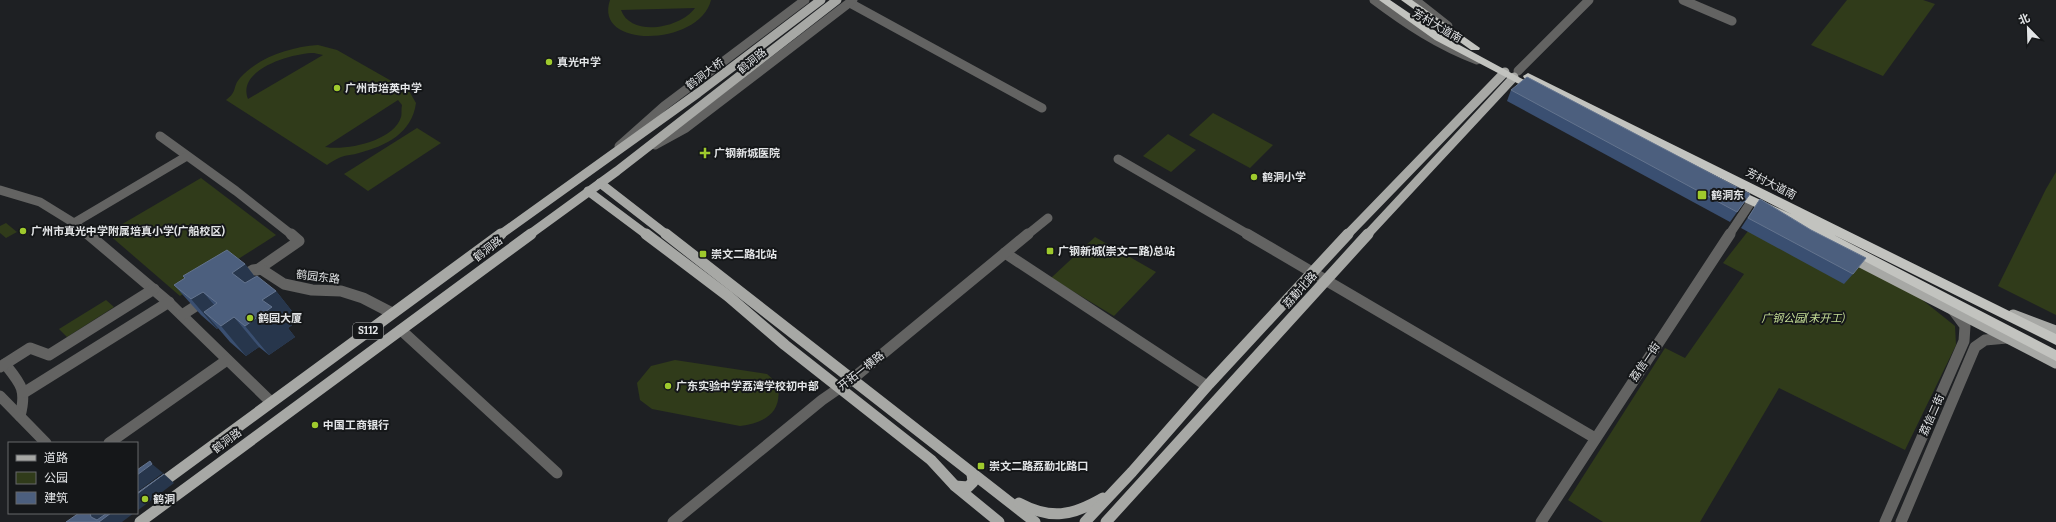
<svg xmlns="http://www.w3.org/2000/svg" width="2056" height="522" font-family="Bitter,'Noto Sans SC',serif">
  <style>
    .green { fill: #303b1a; fill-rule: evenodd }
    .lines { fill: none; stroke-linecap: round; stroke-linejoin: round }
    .minor-far1 { stroke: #636362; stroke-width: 9 }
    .minor { stroke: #636362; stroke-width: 11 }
    .major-far1 { stroke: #a7a8a5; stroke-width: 9 }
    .major { stroke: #a7a8a5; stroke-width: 11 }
    .highway { fill: #c2c3bf; fill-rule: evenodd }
    .wall { fill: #3a4f71 }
    .shaded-wall { fill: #27364c }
    .building { fill: #4c5f7e; stroke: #64748e }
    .poi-dot { fill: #9fca2d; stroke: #151719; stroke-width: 1.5 }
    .labels { text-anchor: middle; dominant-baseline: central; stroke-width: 4; stroke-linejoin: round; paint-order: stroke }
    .shield { fill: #151719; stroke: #a5a7a9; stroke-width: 1 }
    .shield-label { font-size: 10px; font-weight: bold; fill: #e3e5e7 }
    .street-label { font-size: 11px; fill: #e3e5e7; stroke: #151719 }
    .poi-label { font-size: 11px; font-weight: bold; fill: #e3e5e7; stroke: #151719; text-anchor: start }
    .park-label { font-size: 11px; font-style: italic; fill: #c6df97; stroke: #151719 }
  </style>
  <rect width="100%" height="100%" fill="#1e2023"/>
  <g class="green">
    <path d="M610 0H711C700 46 593 50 610 0ZM695 8C681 28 631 38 621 10Z"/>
    <polygon points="1847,0 1923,0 1935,4 1883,76 1811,45"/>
    <path d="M318 45 337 50 409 91 416 103C412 133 386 146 359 153 353 155 346 155 341 157 336 159 331 162 327 165L226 100C238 91 232 87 240 78 259 57 290 47 318 45ZM314 53 323 55 248 99C236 69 293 53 314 53ZM398 100 402 105C401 109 402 114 401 117 394 141 346 151 325 147Z"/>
    <polygon points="1213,113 1273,145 1250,168 1189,135"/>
    <polygon points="417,128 441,143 368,191 344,174"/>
    <polygon points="1168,134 1196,150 1171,172 1143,156"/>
    <polygon points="2056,172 2056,315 1998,286 2046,189"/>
    <polygon points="201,178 276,235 180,296 107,233"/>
    <polygon points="1763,212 1920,298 1955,326 1956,345 1905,450 1779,388 1700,522 1603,522 1568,500 1665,348 1685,358 1744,274 1723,263"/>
    <polygon points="6,223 17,232 6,238 0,233 0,226"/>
    <polygon points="1095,237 1156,272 1114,316 1051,278"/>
    <polygon points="106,300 114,307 67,337 59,329"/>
    <path d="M675 360 767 374 777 383C784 411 766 423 740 426L652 409 640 400 637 383 651 366Z"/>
  </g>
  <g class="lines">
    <g class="minor-far1">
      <path d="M1374 0C1406 24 1439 46 1477 60"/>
      <polyline points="1415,0 1448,26"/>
      <polyline points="1683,0 1732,21"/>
      <polyline points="850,3 1042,108"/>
      <polyline points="1518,71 1589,0"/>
      <polyline points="160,136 236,191 292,235"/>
      <polyline points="655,145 686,128 853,0"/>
      <polyline points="619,146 664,106 805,0"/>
      <polyline points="1118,159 1249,235"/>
      <polyline points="0,190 40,202 74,223 89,235"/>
      <polyline points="74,223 187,156"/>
      <polyline points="1027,235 1048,218"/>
      <polyline points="1729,235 1751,202"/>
    </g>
    <g class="minor">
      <polyline points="88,234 166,300 271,402"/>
      <polyline points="1247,234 1595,438"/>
      <polyline points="1005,253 1207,386"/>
      <polyline points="257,270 299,241 291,234"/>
      <polyline points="238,279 253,270 261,269 284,284 312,290 341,291 363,298 392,313"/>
      <polyline points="182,315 205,300"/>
      <polyline points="401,330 557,473"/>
      <path d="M5 364C21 384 27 390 20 416"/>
      <polyline points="0,367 30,348 49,355 154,289"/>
      <polyline points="25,392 169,302"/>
      <polyline points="0,396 46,443"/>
      <polyline points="109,443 227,360"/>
      <polyline points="673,522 822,400 851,380 1028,234"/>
      <polyline points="1541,522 1730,234"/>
      <polyline points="1885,522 1964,341 1965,326 1953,310"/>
      <polyline points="1901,522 1975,347 1985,340 2007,338"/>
    </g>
    <g class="major-far1">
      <polyline points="600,183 667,235"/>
      <polyline points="588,191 647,235"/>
      <polyline points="500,235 698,93 821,0"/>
      <polyline points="529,235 617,171 837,0"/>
      <polyline points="1347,235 1505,72"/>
      <polyline points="1367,235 1514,77"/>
    </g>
    <g class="major">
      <polyline points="646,234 728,296 785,345 931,460 955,486 999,522"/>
      <polyline points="666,234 1035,522"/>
      <polyline points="1851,257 2056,363"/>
      <polyline points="2013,315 2056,331"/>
      <polyline points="955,486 968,487 973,482 972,474"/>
      <polyline points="137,501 501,234"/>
      <path d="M1019 503C1051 520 1072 516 1103 498"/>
      <polyline points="140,522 531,234"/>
      <polyline points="1085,522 1132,472 1209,384 1348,234"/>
      <polyline points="1106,522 1368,234"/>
    </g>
    <g class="highway">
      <polygon points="1379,0 1390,0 1443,36 1541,89 1536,92 1532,91 1435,40"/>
      <polygon points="1401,0 1412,0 1480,48 1479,50 1471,50"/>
      <polygon points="1528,73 2056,334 2056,345 1834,235 2056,350 2056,361 1803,229 1729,195 1727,192 1729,189 1737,189 1791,214 1524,78 1523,76"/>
    </g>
  </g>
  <g class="wall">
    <polygon points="1511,90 1750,194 1730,222 1507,101"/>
    <polygon points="1760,199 1853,274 1844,284 1741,228"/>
    <polygon points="245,264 255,277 276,291 299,320 288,328 295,337 269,355 259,347 246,356 230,342 218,328 217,329 201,315 174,285 185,278 183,276"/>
  </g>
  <g class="shaded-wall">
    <polygon points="245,264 268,294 256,303 232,273"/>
    <polygon points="276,291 299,320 288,328 295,337 269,355 245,326 262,300"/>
    <polygon points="203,292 228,321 234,317 259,347 246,356 221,326 204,312 218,328 217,329 191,299"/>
    <polygon points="152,464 163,473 137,492 137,475"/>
    <polygon points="164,474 174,483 137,511 137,494"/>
    <polygon points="90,513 134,513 122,522 97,522 91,517"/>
  </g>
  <g class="building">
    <polygon points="1527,77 1750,194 1737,212 1511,90"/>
    <polygon points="1760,199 1811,230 1866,258 1853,274 1748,218"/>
    <polygon points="227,250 245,264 232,273 245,283 257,276 276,291 262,300 272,307 245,326 234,317 221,326 204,312 217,303 203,292 191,299 174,285 185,278 183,276"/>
    <polygon points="150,461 152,464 137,475 137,470"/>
    <polygon points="164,474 137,494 137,493"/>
    <polygon points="79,513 90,513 91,517 97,520 107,513 111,513 99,522 66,522"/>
  </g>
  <g class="poi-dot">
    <circle cx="549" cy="62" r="4"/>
    <circle cx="337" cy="88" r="4"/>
    <path d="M703 147h4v4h4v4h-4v4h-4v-4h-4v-4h4z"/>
    <circle cx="1254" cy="177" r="4"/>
    <rect x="1697" y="190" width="10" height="10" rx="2"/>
    <circle cx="23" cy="231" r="4"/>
    <rect x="1046" y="247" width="8" height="8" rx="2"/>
    <rect x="699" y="250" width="8" height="8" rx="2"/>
    <circle cx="250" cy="318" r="4"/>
    <circle cx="668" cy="386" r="4"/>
    <circle cx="315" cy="425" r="4"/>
    <rect x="977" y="462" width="8" height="8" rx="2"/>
    <circle cx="145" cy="499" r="4"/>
  </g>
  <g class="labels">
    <rect class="shield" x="353" y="323" width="30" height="16" rx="3"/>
    <g class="shield-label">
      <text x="368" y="331">S112</text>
    </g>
    <g class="street-label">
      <text transform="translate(1437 26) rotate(30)">芳村大道南</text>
      <text transform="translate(752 61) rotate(-38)">鹤洞路</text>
      <text transform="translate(705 74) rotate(-37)">鹤洞大桥</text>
      <text transform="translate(1771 184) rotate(27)">芳村大道南</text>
      <text transform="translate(488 249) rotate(-37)">鹤洞路</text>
      <text transform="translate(318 277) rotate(7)">鹤园东路</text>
      <text transform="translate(1300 290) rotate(-48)">荔勤北路</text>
      <text transform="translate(1645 362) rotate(-56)">荔信一街</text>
      <text transform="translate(861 371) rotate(-38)">开拓一横路</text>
      <text transform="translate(1932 415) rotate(-66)">荔信二街</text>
      <text transform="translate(227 441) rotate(-36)">鹤洞路</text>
    </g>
    <g class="poi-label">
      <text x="557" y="62">真光中学</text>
      <text x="345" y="88">广州市培英中学</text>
      <text x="714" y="153">广钢新城医院</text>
      <text x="1262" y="177">鹤洞小学</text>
      <text x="1711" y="195">鹤洞东</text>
      <text x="31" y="231">广州市真光中学附属培真小学(广船校区)</text>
      <text x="1058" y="251">广钢新城(崇文二路)总站</text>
      <text x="711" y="254">崇文二路北站</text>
      <text x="258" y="318">鹤园大厦</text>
      <text x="676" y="386">广东实验中学荔湾学校初中部</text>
      <text x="323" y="425">中国工商银行</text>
      <text x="989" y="466">崇文二路荔勤北路口</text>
      <text x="153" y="499">鹤洞</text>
    </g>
    <g class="park-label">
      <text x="1803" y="318">广钢公园(未开工)</text>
    </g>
  </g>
  <rect x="8" y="442" width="130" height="72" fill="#151719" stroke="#67696b"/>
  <rect x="16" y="455" width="20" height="6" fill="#a7a8a5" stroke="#67696b"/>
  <text x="44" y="462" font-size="12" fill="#e3e5e7">道路</text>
  <rect x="16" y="472" width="20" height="12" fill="#303b1a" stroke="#67696b"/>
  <text x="44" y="482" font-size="12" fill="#e3e5e7">公园</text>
  <rect x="16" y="492" width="20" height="12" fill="#4c5f7e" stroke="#67696b"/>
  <text x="44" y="502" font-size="12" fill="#e3e5e7">建筑</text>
  <g transform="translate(2028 28) rotate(337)" stroke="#151719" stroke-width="3" paint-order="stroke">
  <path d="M0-3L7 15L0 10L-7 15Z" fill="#e3e5e7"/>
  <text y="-6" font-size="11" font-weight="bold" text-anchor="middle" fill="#e3e5e7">北</text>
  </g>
</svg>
